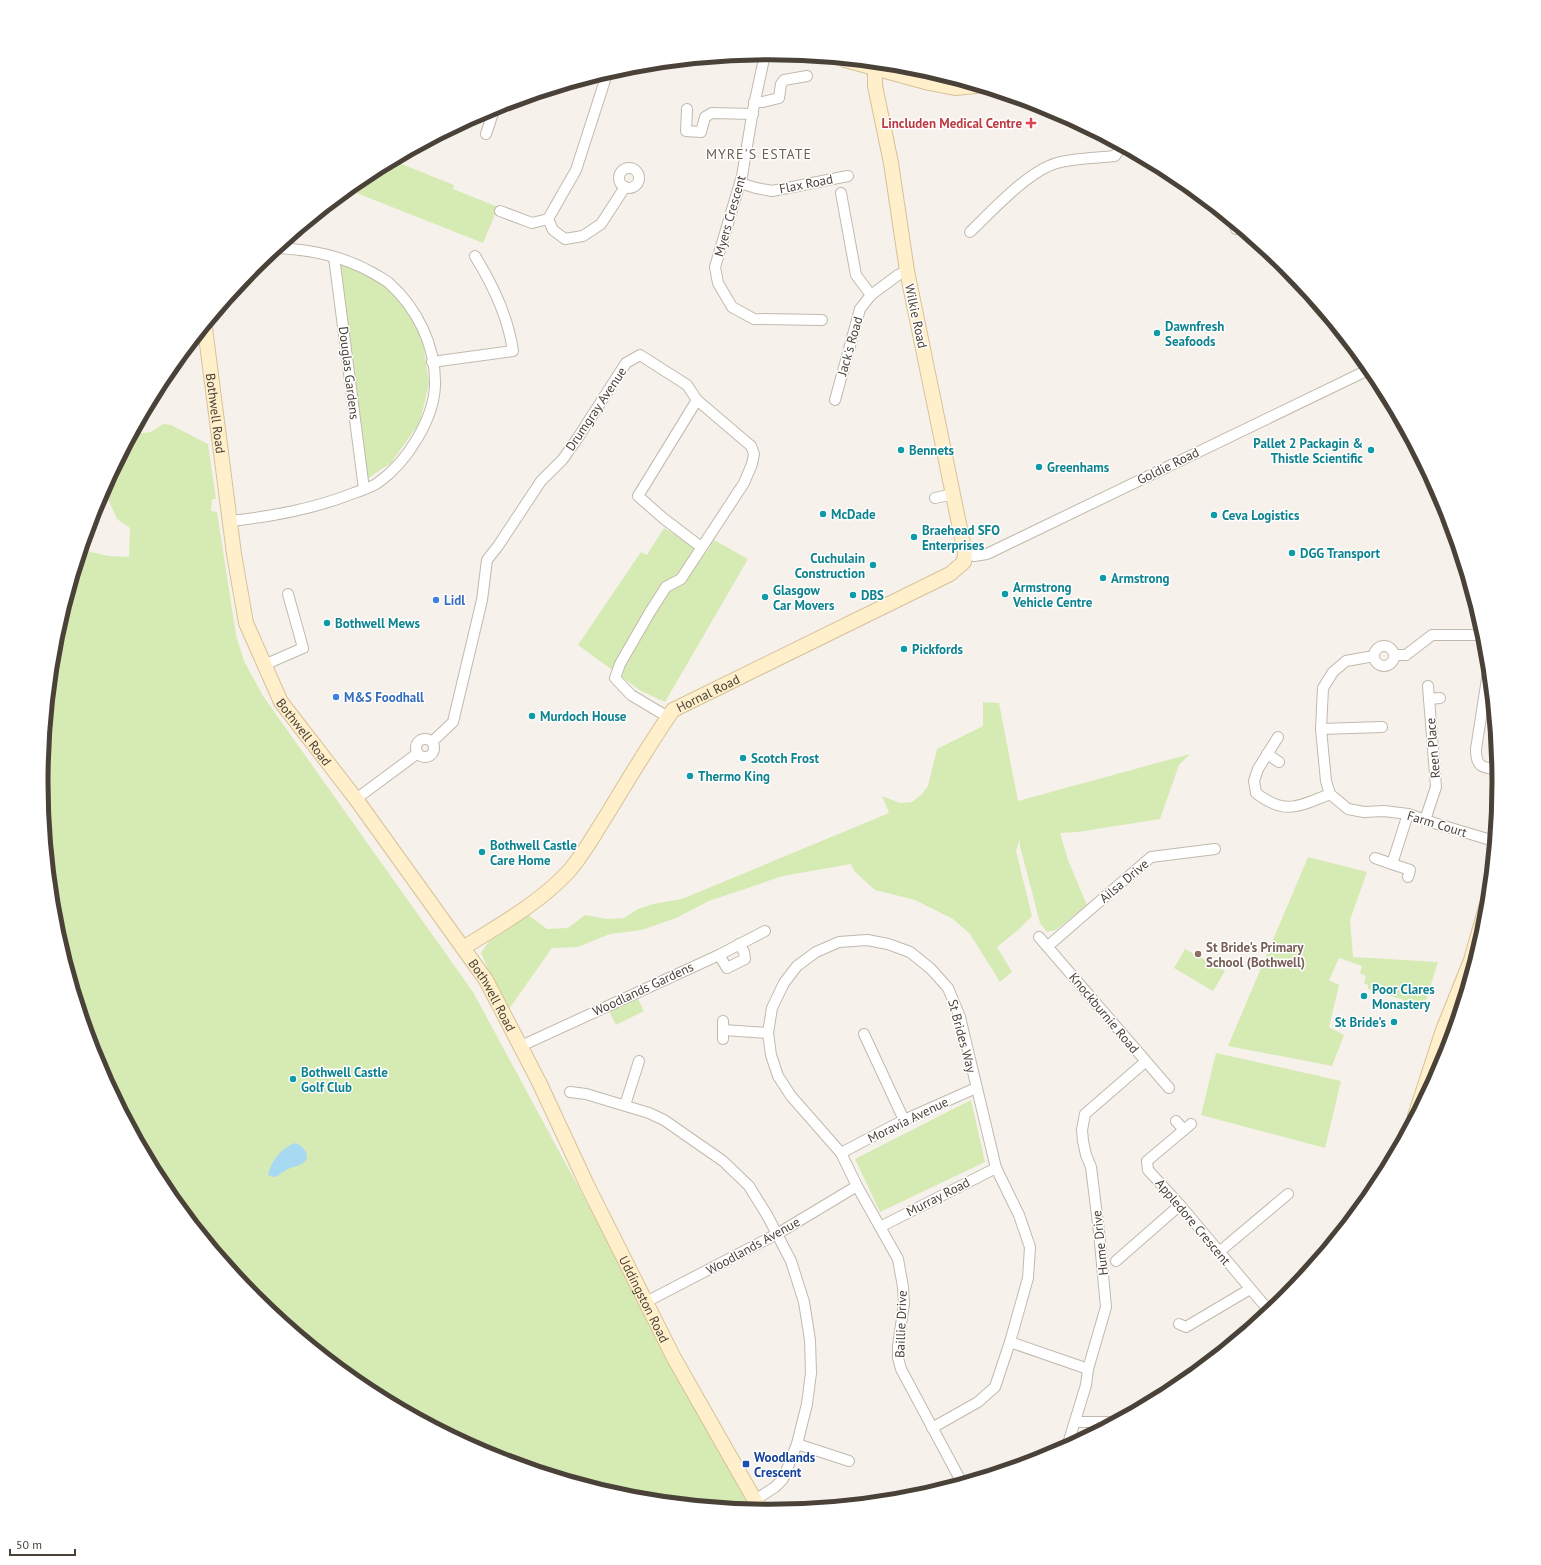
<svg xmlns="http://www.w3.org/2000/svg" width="1541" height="1565" font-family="'PT Sans',sans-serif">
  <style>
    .green { fill: #d6eab3 }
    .water { fill: #a7d9f3 }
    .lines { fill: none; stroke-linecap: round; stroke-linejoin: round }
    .street-casing { stroke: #c2b9ad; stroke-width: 12 }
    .secondary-casing { stroke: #d6c29a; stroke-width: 16 }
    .street { stroke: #fff; stroke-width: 10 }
    .secondary { stroke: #ffefcb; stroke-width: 14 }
    .health-dot { fill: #e0444e; stroke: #fff; stroke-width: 1.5 }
    .culture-dot { fill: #0f9aa8; stroke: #fff; stroke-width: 1.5 }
    .shop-dot { fill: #3f7fe0; stroke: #fff; stroke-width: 1.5 }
    .education-dot { fill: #8d6e63; stroke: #fff; stroke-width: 1.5 }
    .transit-dot { fill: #1a4fb4; stroke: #fff; stroke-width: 1.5 }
    .labels { text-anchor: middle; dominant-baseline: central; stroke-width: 3; stroke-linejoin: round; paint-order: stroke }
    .health-label { font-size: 13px; font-weight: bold; fill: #be3a42; stroke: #fff; text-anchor: end }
    .street-label { font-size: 13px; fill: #4a4238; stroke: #fff }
    .culture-label { font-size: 13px; font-weight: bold; fill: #0d838f; stroke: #fff; text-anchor: start }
    .shop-label { font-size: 13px; font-weight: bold; fill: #366cbe; stroke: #fff; text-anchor: start }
    .education-label { font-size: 13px; font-weight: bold; fill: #785e54; stroke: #fff; text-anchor: start }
    .transit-label { font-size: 13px; font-weight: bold; fill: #164399; stroke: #fff; text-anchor: start }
    .neighbourhood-label { font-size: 14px; letter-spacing: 1px; fill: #6d5f4f; stroke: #fff }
    .rim { fill: none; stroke: #4a4238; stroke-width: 5 }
  </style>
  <rect width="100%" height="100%" fill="#f6f2eb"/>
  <g class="green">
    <polygon points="394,161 454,185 453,189 498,207 483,243 349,190 365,176"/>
    <polygon points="340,264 358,268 386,285 408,308 422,336 429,383 420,422 391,463 368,478"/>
    <polygon points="163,424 171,425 208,444 216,499 212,499 211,511 217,512 236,635 244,661 263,696 473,992 753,1510 628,1498 491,1456 365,1389 255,1298 164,1188 96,1061 55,925 41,782 55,640 82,550 109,556 129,557 130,528 117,519 104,490 134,434 151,432"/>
    <polygon points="664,528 706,553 714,540 748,559 665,702 641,691 578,645 641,552 647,555"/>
    <polygon points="983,702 999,703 1018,801 1190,754 1179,765 1160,819 1078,832 1060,833 1068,860 1087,905 1056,930 1047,932 1040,923 1020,846 1020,839 1016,851 1032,916 1018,930 997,947 1012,972 1000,982 970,934 953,919 915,900 875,890 855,872 851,864 783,876 709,901 676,918 642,930 610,934 578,947 552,948 507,1012 481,953 490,940 527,914 547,929 568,928 585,915 607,919 624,918 638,909 653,904 682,899 889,813 882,796 900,803 912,802 922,794 928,786 937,749 983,726"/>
    <polygon points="1308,857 1367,872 1350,920 1353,957 1438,962 1425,1003 1408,999 1407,1001 1368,989 1368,985 1364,983 1366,976 1360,973 1362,966 1339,958 1329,980 1339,985 1329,1027 1344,1035 1332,1066 1228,1046"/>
    <polygon points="1185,949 1225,971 1213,991 1174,968"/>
    <polygon points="637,997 644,1011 616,1025 609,1011"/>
    <polygon points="1216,1053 1341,1081 1325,1148 1201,1115"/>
    <polygon points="971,1100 985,1162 880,1212 855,1159"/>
  </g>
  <path class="water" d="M296 1143C303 1147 307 1150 307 1159 298 1169 293 1165 285 1171 280 1173 279 1176 274 1177L268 1175C271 1161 282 1147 296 1143Z"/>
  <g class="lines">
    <defs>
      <g id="street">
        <polyline points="765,54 753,110 742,176 715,267 718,283 732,307 754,319 822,320"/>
        <polyline points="607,74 576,170 548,219 553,230 565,239 583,236 601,224 625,187"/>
        <polyline points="754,102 763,102 779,98 781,84 784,80 807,76"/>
        <polyline points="687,109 686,131 701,132 705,117 712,113 753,114"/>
        <polyline points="486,134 495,107"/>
        <circle cx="629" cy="178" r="10"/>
        <polyline points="740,183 756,188 772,191 848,176"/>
        <polyline points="841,193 856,275 871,295 898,275 907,271"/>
        <polyline points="500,211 532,223 548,219"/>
        <polyline points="1234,223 1236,229 1241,229"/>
        <path d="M970 232C992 211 1028 171 1057 163 1074 158 1097 158 1115 156L1121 147"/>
        <polyline points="334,257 364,489"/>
        <path d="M432 362 513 351C508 316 493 285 475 256"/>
        <polyline points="697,400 638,496 663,518 701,547"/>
        <polyline points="835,400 860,309 871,295"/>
        <polyline points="935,498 953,494"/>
        <path d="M231 521C273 516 314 509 354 493 362 490 373 487 379 482 407 462 434 419 435 385 436 346 417 308 389 283 384 279 378 276 373 273 343 256 312 250 278 248"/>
        <polyline points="965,553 974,556 987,554 1370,369"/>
        <circle cx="1384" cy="656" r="10"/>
        <polyline points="1394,655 1406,655 1432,635 1482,635"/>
        <polyline points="1374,656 1346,661 1333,672 1323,688 1321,729 1326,781 1330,794 1348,809 1364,812 1384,811 1408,814 1434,823 1494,841"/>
        <polyline points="264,665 303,648 288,594"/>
        <path d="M1489 666 1476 749C1476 768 1482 767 1499 770"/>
        <polyline points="1429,699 1440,698"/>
        <polyline points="1321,729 1382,727"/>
        <path d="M1278 737 1258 769 1254 781 1256 793C1286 816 1299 806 1330 794"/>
        <circle cx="425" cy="748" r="9"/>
        <polyline points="432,742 453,722 482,600 487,560 498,546 541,481 563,459 577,439 626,363 640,355 687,385 697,400 751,446 754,454 752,464 744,483 681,579 666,587 650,612 620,664 615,678 631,695 668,717"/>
        <polyline points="1267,754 1279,762"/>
        <polyline points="356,799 418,753"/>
        <polyline points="1425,820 1436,787 1428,686"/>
        <polyline points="1375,858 1392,864"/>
        <polyline points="1408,877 1410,870 1392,864 1408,814"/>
        <polyline points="1039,937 1169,1088"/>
        <polyline points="1048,946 1151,857 1215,849"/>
        <polyline points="719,955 727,968 745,959 744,952 739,944"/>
        <polyline points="723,1030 768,1033"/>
        <polyline points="864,1034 904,1120"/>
        <polyline points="723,1039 723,1021"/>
        <polyline points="521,1046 719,955 765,931"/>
        <polyline points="570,1092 586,1094 649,1113 664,1120 723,1161 749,1186 767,1215 791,1261 804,1302 810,1340 811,1373 807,1404 797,1444 783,1479 775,1487 755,1500"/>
        <polyline points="625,1105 639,1061"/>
        <polyline points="1176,1121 1184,1130"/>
        <polyline points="1191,1124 1147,1161 1148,1170 1180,1205 1270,1312"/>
        <polyline points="841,1153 904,1120 976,1088"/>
        <polyline points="880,1227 996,1168"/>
        <polyline points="1219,1252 1288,1194"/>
        <polyline points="1116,1261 1180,1205"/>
        <polyline points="646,1302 777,1234 857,1186"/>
        <polyline points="1179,1324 1186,1327 1250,1289"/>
        <polyline points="1010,1342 1088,1369"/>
        <polyline points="1075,1422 1114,1422"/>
        <polyline points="932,1428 978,1402 995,1387 1010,1342 1028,1278 1030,1247 1019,1215 996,1168 960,1017 948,988 931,969 910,952 888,944 867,940 839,942 816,952 797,966 784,983 772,1008 768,1033 771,1055 778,1076 791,1096 841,1153 857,1186 898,1259 903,1287 904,1304 898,1346 898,1358 901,1369 962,1483"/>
        <polyline points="797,1444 849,1461"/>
        <polyline points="1067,1447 1086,1385 1088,1369 1106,1307 1099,1232 1091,1167 1086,1155 1083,1141 1082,1130 1085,1114 1145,1062"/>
      </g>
      <g id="secondary">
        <polyline points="845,60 929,83 955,88 976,86"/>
        <path id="s1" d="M205 328 234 554 246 623 281 702 356 799 486 980 539 1082 587 1185 674 1358 761 1511"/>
        <path id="s2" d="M463 948C498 926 541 902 569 871 584 854 595 833 608 813 629 778 650 743 673 710L950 574 964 562 965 553 907 271 891 163 875 86V68"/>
        <polyline points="1415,1116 1443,1030 1471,960 1489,897"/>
      </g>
    </defs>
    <use href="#street" class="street-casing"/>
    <use href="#secondary" class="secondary-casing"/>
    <use href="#street" class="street"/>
    <use href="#secondary" class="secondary"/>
  </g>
  <path class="health-dot" d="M1029 117h4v4h4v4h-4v4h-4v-4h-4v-4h4z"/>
  <g class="culture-dot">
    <circle cx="1157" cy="333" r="4"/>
    <circle cx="901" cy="450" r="4"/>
    <circle cx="1371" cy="450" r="4"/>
    <circle cx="1039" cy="467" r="4"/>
    <circle cx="823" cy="514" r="4"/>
    <circle cx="1214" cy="515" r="4"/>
    <circle cx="914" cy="537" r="4"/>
    <circle cx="1292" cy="553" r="4"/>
    <circle cx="873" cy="565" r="4"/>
    <circle cx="1103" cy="578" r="4"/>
    <circle cx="1005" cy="594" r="4"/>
    <circle cx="853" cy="595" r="4"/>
    <circle cx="765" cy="597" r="4"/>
    <circle cx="327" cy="623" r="4"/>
    <circle cx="904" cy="649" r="4"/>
    <circle cx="532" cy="716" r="4"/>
    <circle cx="743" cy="758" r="4"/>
    <circle cx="690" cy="776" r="4"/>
    <circle cx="482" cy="852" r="4"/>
    <circle cx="1364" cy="996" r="4"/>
    <circle cx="1394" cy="1022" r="4"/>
    <circle cx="293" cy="1079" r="4"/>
  </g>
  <g class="shop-dot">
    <circle cx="436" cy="600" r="4"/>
    <circle cx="336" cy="697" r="4"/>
  </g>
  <circle class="education-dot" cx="1198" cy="954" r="4"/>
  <rect class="transit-dot" x="742" y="1460" width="8" height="8" rx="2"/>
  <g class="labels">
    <g class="health-label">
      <text x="1022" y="123">Lincluden Medical Centre</text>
    </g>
    <g class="street-label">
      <text transform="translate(806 184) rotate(-11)">Flax Road</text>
      <text transform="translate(730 216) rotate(-74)">Myers Crescent</text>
      <text transform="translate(916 316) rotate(78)">Wilkie Road</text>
      <text transform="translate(850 346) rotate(-74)">Jack's Road</text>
      <text transform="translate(349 373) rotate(83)">Douglas Gardens</text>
      <text transform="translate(596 409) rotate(-56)">Drumgray Avenue</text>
      <text stroke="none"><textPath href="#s1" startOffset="86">Bothwell Road</textPath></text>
      <text transform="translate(1168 466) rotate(-26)">Goldie Road</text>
      <text stroke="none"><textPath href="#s2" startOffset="362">Hornal Road</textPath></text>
      <text stroke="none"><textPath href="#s1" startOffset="422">Bothwell Road</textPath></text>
      <text transform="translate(1433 748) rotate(-95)">Reen Place</text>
      <text transform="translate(1437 824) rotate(17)">Farm Court</text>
      <text transform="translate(1124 881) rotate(-40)">Ailsa Drive</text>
      <text transform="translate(643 989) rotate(-25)">Woodlands Gardens</text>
      <text stroke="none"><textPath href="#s1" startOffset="746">Bothwell Road</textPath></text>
      <text transform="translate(1104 1013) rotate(50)">Knockburnie Road</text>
      <text transform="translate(962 1036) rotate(75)">St Brides Way</text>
      <text transform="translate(908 1120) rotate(-26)">Moravia Avenue</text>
      <text transform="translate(938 1197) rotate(-27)">Murray Road</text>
      <text transform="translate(1193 1222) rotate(50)">Appledore Crescent</text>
      <text transform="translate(1100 1243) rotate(-96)">Hume Drive</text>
      <text transform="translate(753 1246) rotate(-29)">Woodlands Avenue</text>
      <text stroke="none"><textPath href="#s1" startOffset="1086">Uddingston Road</textPath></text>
      <text transform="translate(901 1324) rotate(-88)">Baillie Drive</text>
    </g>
    <g class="culture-label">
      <text x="1165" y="326">Dawnfresh<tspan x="1165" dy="15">Seafoods</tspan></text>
      <text x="1363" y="443" text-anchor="end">Pallet 2 Packagin &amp;<tspan x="1363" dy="15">Thistle Scientific</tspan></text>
      <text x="909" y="450">Bennets</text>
      <text x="1047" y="467">Greenhams</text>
      <text x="831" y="514">McDade</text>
      <text x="1222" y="515">Ceva Logistics</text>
      <text x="922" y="530">Braehead SFO<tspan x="922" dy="15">Enterprises</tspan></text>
      <text x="1300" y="553">DGG Transport</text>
      <text x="865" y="558" text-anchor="end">Cuchulain<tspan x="865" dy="15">Construction</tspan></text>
      <text x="1111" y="578">Armstrong</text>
      <text x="1013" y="587">Armstrong<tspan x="1013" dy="15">Vehicle Centre</tspan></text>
      <text x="773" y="590">Glasgow<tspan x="773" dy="15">Car Movers</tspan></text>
      <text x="861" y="595">DBS</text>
      <text x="335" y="623">Bothwell Mews</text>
      <text x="912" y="649">Pickfords</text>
      <text x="540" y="716">Murdoch House</text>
      <text x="751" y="758">Scotch Frost</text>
      <text x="698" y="776">Thermo King</text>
      <text x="490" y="845">Bothwell Castle<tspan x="490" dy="15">Care Home</tspan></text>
      <text x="1372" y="989">Poor Clares<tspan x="1372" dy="15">Monastery</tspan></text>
      <text x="1386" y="1022" text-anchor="end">St Bride's</text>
      <text x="301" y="1072">Bothwell Castle<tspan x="301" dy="15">Golf Club</tspan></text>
    </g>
    <g class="shop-label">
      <text x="444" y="600">Lidl</text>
      <text x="344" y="697">M&amp;S Foodhall</text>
    </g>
    <g class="education-label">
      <text x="1206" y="947">St Bride's Primary<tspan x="1206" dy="15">School (Bothwell)</tspan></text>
    </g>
    <g class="transit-label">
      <text x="754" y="1457">Woodlands<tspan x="754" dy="15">Crescent</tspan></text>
    </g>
    <g class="neighbourhood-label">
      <text x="759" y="154">MYRE'S ESTATE</text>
    </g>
  </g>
  <path d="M0 0H1541V1565H0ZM48 782a722 722 0 1 1 1444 0a722 722 0 1 1-1444 0Z" fill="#fff" fill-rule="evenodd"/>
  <path class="rim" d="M48 782a722 722 0 1 1 1444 0a722 722 0 1 1-1444 0Z"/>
  <path d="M10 1549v6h65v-6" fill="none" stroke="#4a4238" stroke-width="2"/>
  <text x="16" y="1549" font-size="12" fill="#4a4238" stroke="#ffffff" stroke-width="3" paint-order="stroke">50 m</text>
</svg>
